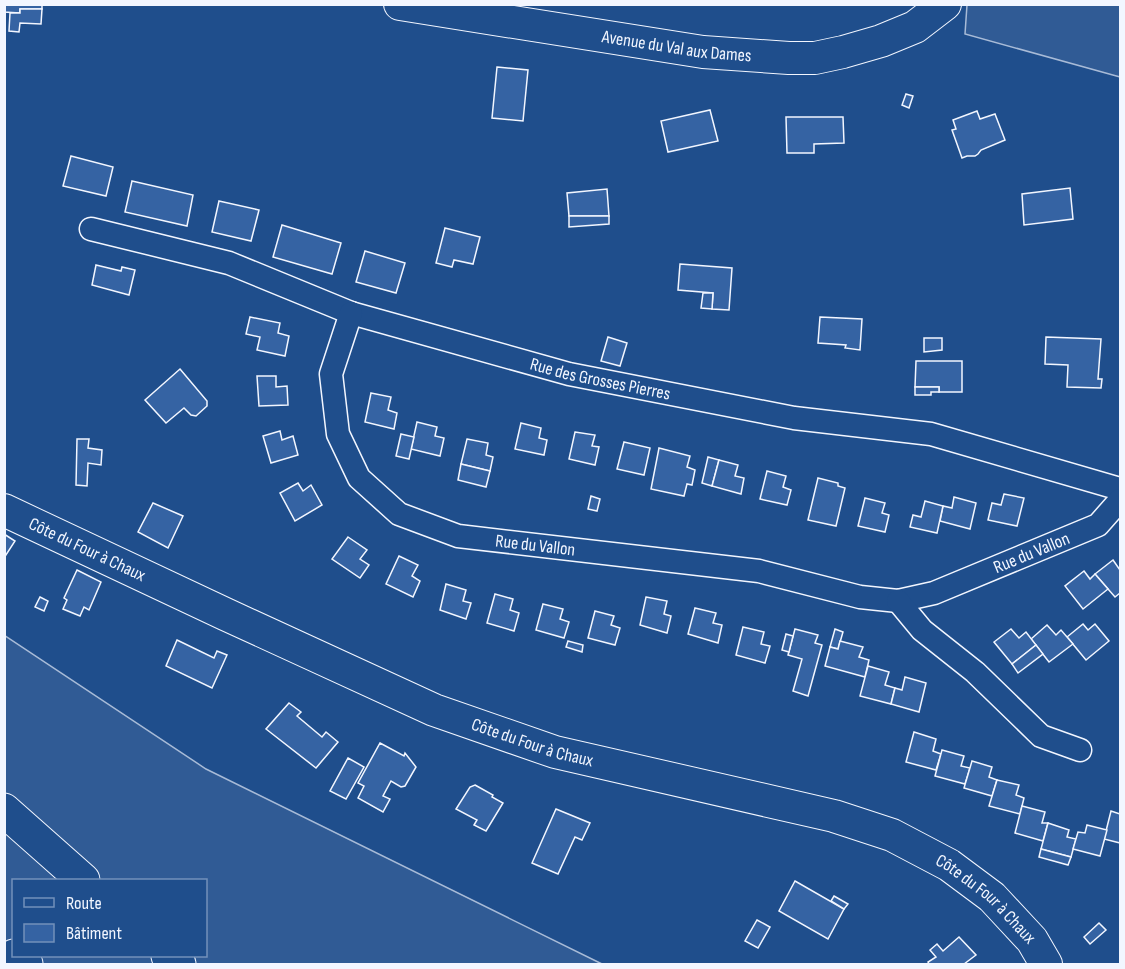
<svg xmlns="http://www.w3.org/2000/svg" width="1125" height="969" font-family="'Sofia Sans Condensed',sans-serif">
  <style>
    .built { fill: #305b95; stroke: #a8bbd7; stroke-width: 1.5; fill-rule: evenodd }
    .building { fill: #3563a3; stroke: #f2f6ff; stroke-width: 1.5 }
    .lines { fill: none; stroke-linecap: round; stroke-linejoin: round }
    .street-casing { stroke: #f2f6ff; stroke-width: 25 }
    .secondary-casing { stroke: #f2f6ff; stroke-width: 34 }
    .highway-casing { stroke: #f2f6ff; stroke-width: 35 }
    .street { stroke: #1f4e8c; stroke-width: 22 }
    .secondary { stroke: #1f4e8c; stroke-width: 32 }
    .highway { stroke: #1f4e8c; stroke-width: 33 }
    .labels { text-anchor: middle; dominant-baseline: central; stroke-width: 4.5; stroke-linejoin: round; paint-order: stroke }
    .street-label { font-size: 18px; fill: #f2f6ff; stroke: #1f4e8c }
  </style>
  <rect width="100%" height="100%" fill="#1f4e8c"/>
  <g class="built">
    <polygon points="967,5 1120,5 1120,77 965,34"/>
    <path d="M4 635 206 769 602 964H5ZM14 880H206V956H14Z"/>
  </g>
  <g class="building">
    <polygon points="4,4 42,4 42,9 20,9 20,13 4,12"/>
    <polygon points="20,9 42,9 41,24 20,23 19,32 9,31 10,13 20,13"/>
    <polygon points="497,67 528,70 523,121 492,118"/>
    <polygon points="906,94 913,96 909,108 902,105"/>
    <polygon points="710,110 718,141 668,152 661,121"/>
    <polygon points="977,111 980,119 995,114 1005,140 981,150 978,154 975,156 967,156 962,158 952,130 956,129 953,120"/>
    <polygon points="786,117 843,117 844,143 814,144 814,153 787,153"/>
    <polygon points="71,156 113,167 106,196 63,186"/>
    <polygon points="132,181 193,195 187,226 125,212"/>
    <polygon points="1070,188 1073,219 1024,225 1022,194"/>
    <polygon points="607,189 609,216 569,216 567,193"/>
    <polygon points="219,201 259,210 251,241 212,232"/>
    <polygon points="569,216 609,216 609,224 569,227"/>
    <polygon points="282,225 341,243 332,274 273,257"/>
    <polygon points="445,228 480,237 473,264 454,260 452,267 436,263"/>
    <polygon points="365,251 405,263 396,293 356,282"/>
    <polygon points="680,264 732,268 729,310 712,309 713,293 678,290"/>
    <polygon points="96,265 121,271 122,267 135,270 129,295 92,285"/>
    <polygon points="703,293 713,293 712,309 701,308"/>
    <polygon points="250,317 280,323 278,333 289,336 285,356 257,350 260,337 246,334"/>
    <polygon points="820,317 862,319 860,350 845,348 846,345 818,343"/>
    <polygon points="608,337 627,343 620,366 601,361"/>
    <polygon points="1046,337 1101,339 1098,379 1102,379 1101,388 1067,387 1068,365 1045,364"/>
    <polygon points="924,338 942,338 942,350 924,352"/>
    <polygon points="916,361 962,361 962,392 939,392 939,387 915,387"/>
    <polygon points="180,369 207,401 207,406 196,416 191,415 184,408 166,423 145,400"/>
    <polygon points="257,376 276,376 276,387 287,386 288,405 259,406"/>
    <polygon points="915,387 939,387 939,392 931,392 931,395 915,395"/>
    <polygon points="371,393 391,397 388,410 397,413 394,429 365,422"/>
    <polygon points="417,422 437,427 435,436 444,438 440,456 411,449"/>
    <polygon points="521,423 541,428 539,438 547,440 544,455 515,449"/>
    <polygon points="280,431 282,440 293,436 298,455 271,463 263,436"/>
    <polygon points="575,432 595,435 592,446 599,447 595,465 569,459"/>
    <polygon points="401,434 414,437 409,459 396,456"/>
    <polygon points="77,439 89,439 88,448 102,450 101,465 88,463 87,486 76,485"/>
    <polygon points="467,439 488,443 486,455 493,457 490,471 461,464"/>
    <polygon points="624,442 650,448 644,475 617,469"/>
    <polygon points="659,448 690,456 687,467 695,470 692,485 687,484 684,496 651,489"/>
    <polygon points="708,457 719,460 712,486 702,483"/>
    <polygon points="719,460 738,465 735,476 744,478 741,494 712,486"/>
    <polygon points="461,464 490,471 486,487 458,480"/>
    <polygon points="767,471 786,476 783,487 791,490 787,505 760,499"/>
    <polygon points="818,478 838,483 838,486 845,488 836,526 808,520"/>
    <polygon points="298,483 303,491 311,485 322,505 295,521 280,493"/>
    <polygon points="1004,494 1024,498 1017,526 988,520 992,503 1001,505"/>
    <polygon points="591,496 600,499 597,511 588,509"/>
    <polygon points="954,497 976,503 970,529 940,521 943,506 952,508"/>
    <polygon points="865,498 885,503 882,513 889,515 885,532 858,526"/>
    <polygon points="925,501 943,506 937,533 910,527 913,515 921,517"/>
    <polygon points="153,503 183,516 168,548 138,532"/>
    <polygon points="4,534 15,541 4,558"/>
    <polygon points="348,537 367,550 360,559 369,565 360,578 332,559"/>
    <polygon points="399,556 418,565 412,576 420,581 413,597 386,584"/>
    <polygon points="1113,560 1120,570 1120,593 1115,597 1095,574"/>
    <polygon points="77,570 101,582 89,610 84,607 80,616 63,609 67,600 64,598"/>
    <polygon points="1084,571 1090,579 1095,574 1108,589 1083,609 1065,586"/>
    <polygon points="446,584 466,590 463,601 471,603 466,619 440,610"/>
    <polygon points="495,594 513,599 510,610 519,613 514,631 487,623"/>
    <polygon points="40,597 48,601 44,611 35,607"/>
    <polygon points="646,597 667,601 664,614 671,616 667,633 640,625"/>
    <polygon points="543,604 563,609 560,619 569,622 564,638 536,630"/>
    <polygon points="695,608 716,613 713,623 722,625 718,643 688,634"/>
    <polygon points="595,611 614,616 611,625 620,628 615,645 588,638"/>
    <polygon points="1083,624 1088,630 1095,624 1109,641 1086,660 1067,637"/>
    <polygon points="1047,625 1056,635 1061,630 1073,644 1049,662 1031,639"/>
    <polygon points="743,627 764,632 761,644 770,646 765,663 736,655"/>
    <polygon points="795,629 818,635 815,643 822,645 808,696 793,691 802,659 788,655"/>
    <polygon points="835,629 843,632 838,649 830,647"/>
    <polygon points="1011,629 1019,638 1026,632 1036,645 1012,664 994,642"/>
    <polygon points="786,634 793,636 789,652 782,650"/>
    <polygon points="177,640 214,658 217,651 227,655 212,688 166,666"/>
    <polygon points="568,641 583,645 582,652 566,647"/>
    <polygon points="840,641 863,647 859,657 869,660 865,677 825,666 830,647 838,649"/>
    <polygon points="1036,645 1043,654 1018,673 1012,664"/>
    <polygon points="868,666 889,672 885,685 895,688 891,704 860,696"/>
    <polygon points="905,677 926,683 919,712 891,704 895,688 902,690"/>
    <polygon points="289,703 301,712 297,716 322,737 326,732 338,742 316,768 266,729"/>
    <polygon points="914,732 936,739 933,751 941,754 936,770 906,762"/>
    <polygon points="380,743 404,756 405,753 416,767 405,786 401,787 391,781 383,796 390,799 383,812 358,798 364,786 358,783"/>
    <polygon points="942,750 964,756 961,766 970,768 965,784 935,776"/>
    <polygon points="348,758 364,767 346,799 330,791"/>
    <polygon points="972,761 992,767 989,777 997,780 992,796 964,788"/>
    <polygon points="997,780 1019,785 1016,795 1024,798 1020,814 989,806"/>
    <polygon points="475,785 493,795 492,797 503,803 486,831 474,825 477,820 456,809 470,787"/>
    <polygon points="1022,806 1045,812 1042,823 1048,823 1043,841 1015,833"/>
    <polygon points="556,809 590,823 582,840 575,837 558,874 532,863"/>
    <polygon points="1111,811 1120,814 1120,843 1104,839"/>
    <polygon points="1048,823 1069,830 1067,837 1076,839 1071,857 1041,849"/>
    <polygon points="1087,825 1107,830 1100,856 1073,849 1078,832 1085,833"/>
    <polygon points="1041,849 1071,857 1068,865 1039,857"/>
    <polygon points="795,881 844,909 828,939 779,911"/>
    <polygon points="834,896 848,904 844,909 831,901"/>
    <polygon points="757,920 770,927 758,948 745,941"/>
    <polygon points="1099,923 1106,930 1090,944 1084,937"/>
    <polygon points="959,937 976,955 964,964 929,964 928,962 936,957 930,950 937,944 943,951"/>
  </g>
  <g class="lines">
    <defs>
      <g id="street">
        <path id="s1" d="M91 229 229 263 351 313 569 374 794 418 931 434 1120 489"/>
        <path id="s2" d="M351 313 331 374 338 434 359 478 399 514 458 536 759 571 860 597 898 601 934 593 1098 525 1120 500"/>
        <polyline points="898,601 922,630 975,672 1041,736 1080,750"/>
      </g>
      <g id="secondary">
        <path id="s3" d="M400 4 703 52 789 58H815L843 52 881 41 915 27 945 4"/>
        <path id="s4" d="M4 510 225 614 434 710 555 752 834 816 892 835 949 865 992 897 1032 940 1046 964"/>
      </g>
      <g id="highway">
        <polyline points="4,810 83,880"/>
        <polyline points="14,956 26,964"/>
        <polyline points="168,956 179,964"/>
      </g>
    </defs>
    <use href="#street" class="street-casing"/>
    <use href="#secondary" class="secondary-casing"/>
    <use href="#highway" class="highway-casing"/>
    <use href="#street" class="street"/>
    <use href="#secondary" class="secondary"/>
    <use href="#highway" class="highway"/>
  </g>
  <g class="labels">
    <g class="street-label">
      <text stroke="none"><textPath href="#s3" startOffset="280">Avenue du Val aux Dames</textPath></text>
      <text stroke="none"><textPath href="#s1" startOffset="532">Rue des Grosses Pierres</textPath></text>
      <text stroke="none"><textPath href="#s2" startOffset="368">Rue du Vallon</textPath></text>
      <text stroke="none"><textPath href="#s4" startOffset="92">Côte du Four à Chaux</textPath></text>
      <text stroke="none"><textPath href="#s2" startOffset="878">Rue du Vallon</textPath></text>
      <text stroke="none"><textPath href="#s4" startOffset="578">Côte du Four à Chaux</textPath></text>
      <text stroke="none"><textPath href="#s4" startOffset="1064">Côte du Four à Chaux</textPath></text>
    </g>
  </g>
  <rect width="1125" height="969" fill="none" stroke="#f2f6ff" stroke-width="12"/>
  <rect x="12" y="879" width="195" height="78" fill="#1f4e8c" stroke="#7391ba" stroke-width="1.5"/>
  <rect x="24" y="898" width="30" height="9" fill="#1f4e8c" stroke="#7391ba" stroke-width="1.5"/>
  <text x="66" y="909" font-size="18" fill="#f2f6ff">Route</text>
  <rect x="24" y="924" width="30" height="18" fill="#3563a3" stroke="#7391ba" stroke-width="1.5"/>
  <text x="66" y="939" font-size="18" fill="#f2f6ff">Bâtiment</text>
</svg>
